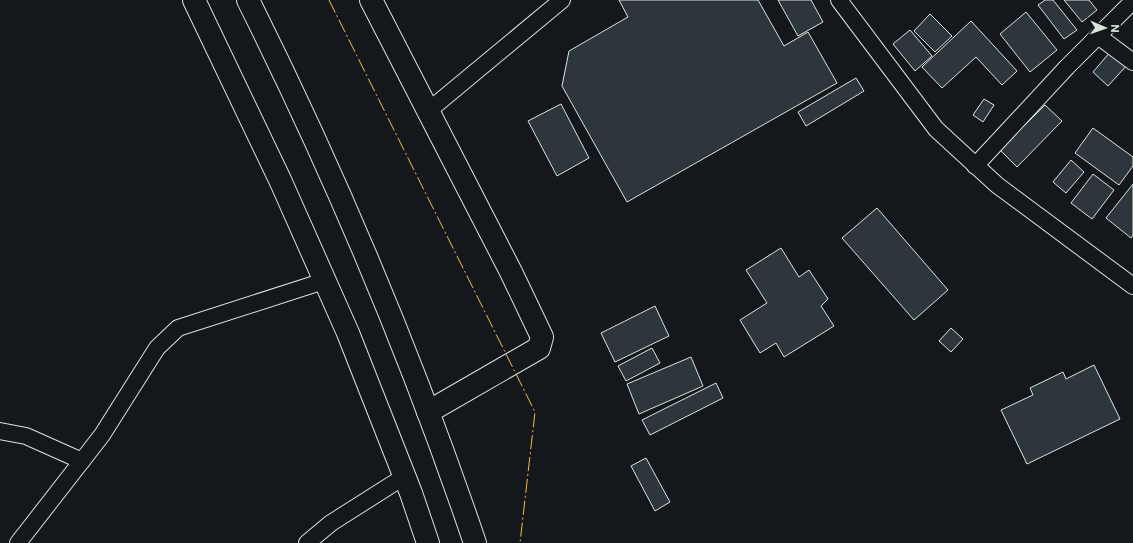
<svg xmlns="http://www.w3.org/2000/svg" width="1133" height="543" font-family="'Public Sans',sans-serif">
  <style>
    .building { fill: #2c363c; stroke: #d8e6dc }
    .lines { fill: none; stroke-linecap: round; stroke-linejoin: round }
    .street-casing { stroke: #d8e6dc; stroke-width: 18 }
    .secondary-casing { stroke: #d8e6dc; stroke-width: 24 }
    .highway-casing { stroke: #d8e6dc; stroke-width: 24 }
    .street { stroke: #14181c; stroke-width: 16 }
    .secondary { stroke: #14181c; stroke-width: 22 }
    .highway { stroke: #14181c; stroke-width: 22 }
    .power { stroke: #ffb74d; stroke-width: 1; stroke-dasharray: 14 3 2 3; stroke-linecap: butt }
  </style>
  <rect width="100%" height="100%" fill="#14181c"/>
  <g class="building">
    <polygon points="619,0 758,0 784,46 808,32 837,83 627,202 562,86 569,51 628,17"/>
    <polygon points="778,0 811,0 823,22 798,36"/>
    <polygon points="1045,0 1053,0 1077,30 1064,39 1038,5"/>
    <polygon points="1064,0 1089,0 1097,10 1082,22"/>
    <polygon points="1026,12 1057,50 1030,72 1000,34"/>
    <polygon points="930,14 952,36 935,52 914,31"/>
    <polygon points="971,21 1017,71 1002,85 976,57 942,88 922,67"/>
    <polygon points="910,30 932,56 915,71 893,44"/>
    <polygon points="1111,51 1127,65 1108,86 1093,72"/>
    <polygon points="856,78 864,91 806,126 798,112"/>
    <polygon points="984,99 994,105 983,122 973,115"/>
    <polygon points="561,104 589,158 557,176 528,121"/>
    <polygon points="1045,105 1062,121 1017,167 1000,150"/>
    <polygon points="1093,128 1133,157 1133,166 1119,185 1075,153"/>
    <polygon points="1071,160 1084,172 1066,193 1053,182"/>
    <polygon points="1093,174 1114,190 1092,219 1071,203"/>
    <polygon points="1133,184 1133,235 1131,238 1106,218"/>
    <polygon points="877,208 948,290 914,320 842,238"/>
    <polygon points="781,248 799,277 809,270 828,299 821,306 834,326 784,357 776,343 760,353 740,320 767,303 746,270"/>
    <polygon points="655,306 669,336 615,362 601,333"/>
    <polygon points="951,328 963,339 951,352 939,341"/>
    <polygon points="652,348 660,363 626,381 618,366"/>
    <polygon points="691,357 703,386 639,414 627,384"/>
    <polygon points="1094,365 1120,419 1027,464 1001,410 1033,395 1030,388 1063,372 1066,379"/>
    <polygon points="716,383 723,398 650,435 642,420"/>
    <polygon points="646,458 670,502 655,511 631,466"/>
  </g>
  <g class="lines">
    <defs>
      <g id="street">
        <polyline points="839,0 936,129 997,185 1133,286"/>
        <polyline points="1098,36 1133,62"/>
        <polyline points="427,112 562,0"/>
        <polyline points="975,166 1067,67 1133,1"/>
        <polyline points="0,431 26,436 82,461"/>
        <polyline points="18,543 102,435 157,348 178,328 324,281"/>
        <polyline points="307,543 331,523 405,476"/>
      </g>
      <polyline id="secondary" points="371,0 511,272 542,337 539,348 428,412"/>
      <g id="highway">
        <polyline points="194,0 281,182 348,333 411,493 428,543"/>
        <path d="M248 0C336 176 412 357 475 543"/>
      </g>
    </defs>
    <use href="#street" class="street-casing"/>
    <use href="#secondary" class="secondary-casing"/>
    <use href="#highway" class="highway-casing"/>
    <use href="#street" class="street"/>
    <use href="#secondary" class="secondary"/>
    <use href="#highway" class="highway"/>
    <polyline class="power" points="329,0 535,412 520,543"/>
  </g>
  <g transform="translate(1105 28) rotate(92)" stroke="#14181c" stroke-width="3" paint-order="stroke">
  <path d="M0-3L7 15L0 10L-7 15Z" fill="#d8e6dc"/>
  <text y="-6" font-size="11" font-weight="bold" text-anchor="middle" fill="#d8e6dc">N</text>
  </g>
</svg>
